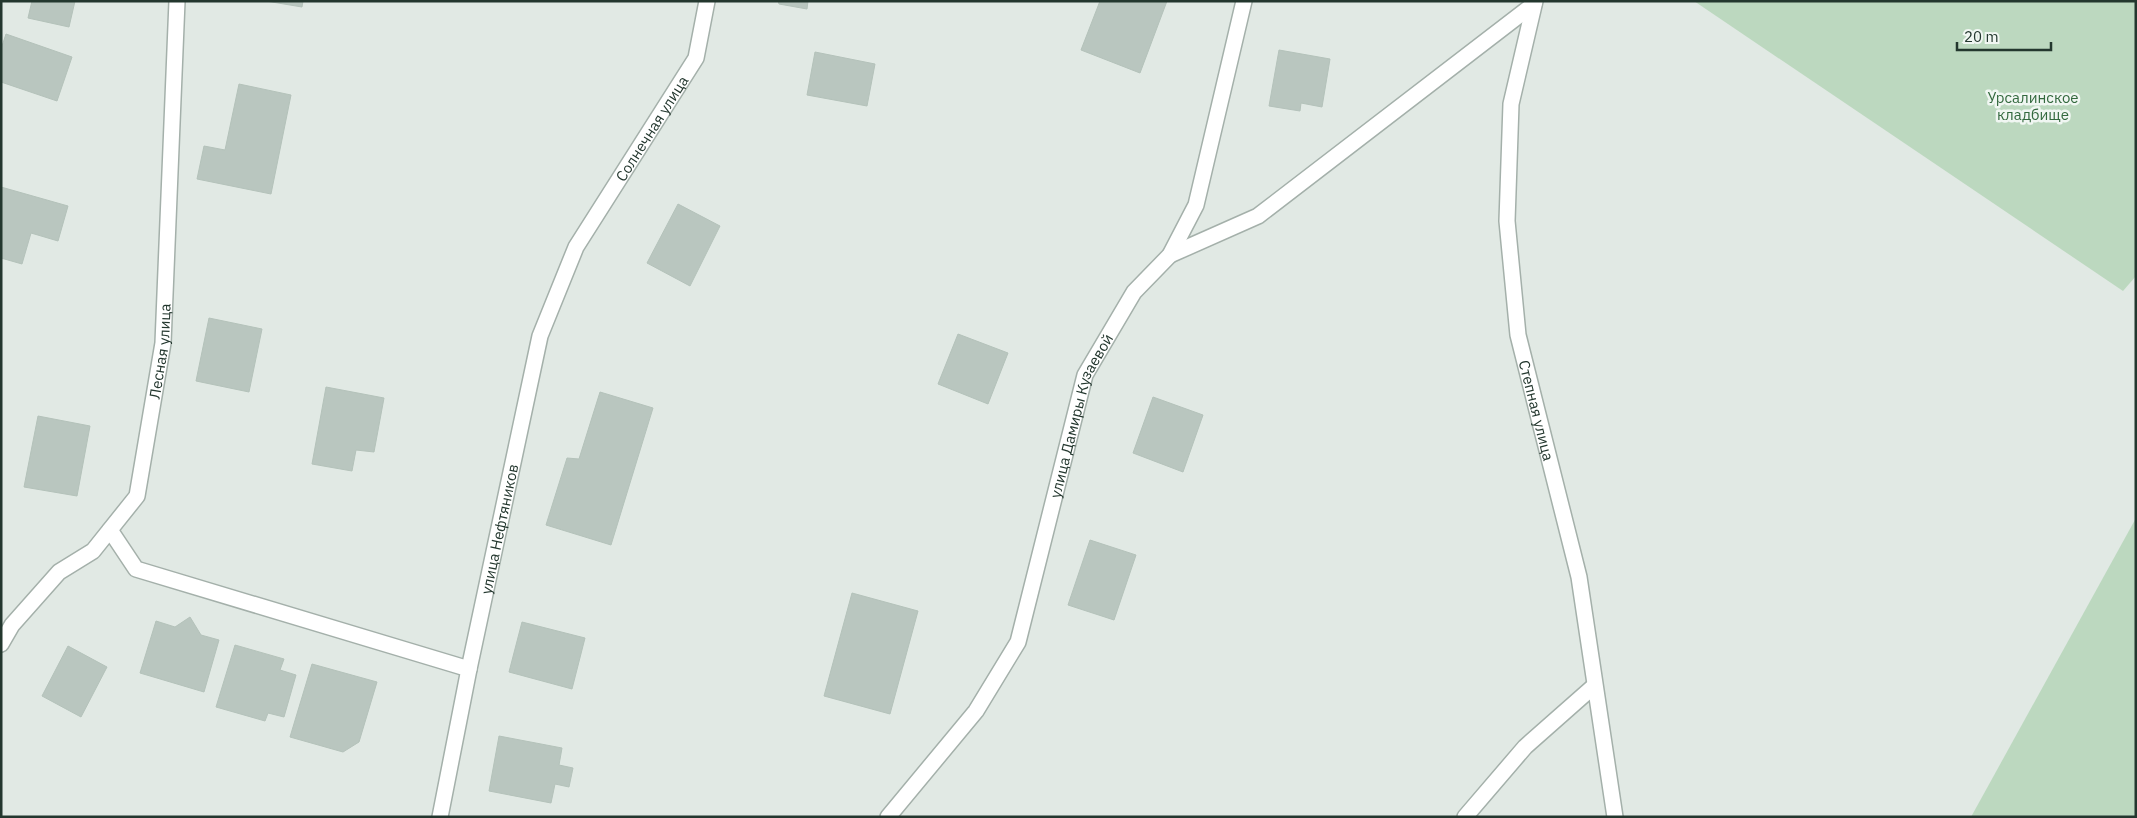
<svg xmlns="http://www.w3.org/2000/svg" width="2137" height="818" font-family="'IBM Plex Sans',sans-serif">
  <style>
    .green { fill: #bcd8bf }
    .building { fill: #b9c6bf; stroke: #b4c2ba }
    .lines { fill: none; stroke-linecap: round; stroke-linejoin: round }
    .service-casing { stroke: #a4b0aa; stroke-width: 18 }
    .minor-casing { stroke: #a4b0aa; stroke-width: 18 }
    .service { stroke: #fff; stroke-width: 15 }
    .minor { stroke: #fff; stroke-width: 15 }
    .labels { text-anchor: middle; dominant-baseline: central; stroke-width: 5; stroke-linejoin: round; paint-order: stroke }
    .park-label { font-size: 15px; fill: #33693e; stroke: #f0f6f2 }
    .street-label { font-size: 15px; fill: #23372e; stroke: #f0f6f2 }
  </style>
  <rect width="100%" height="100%" fill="#e1e9e4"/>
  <g class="green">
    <polygon points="1694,1 2136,1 2136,276 2123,291"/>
    <polygon points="2136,518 2136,817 1971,817"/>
  </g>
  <g class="building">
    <polygon points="32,1 75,1 69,27 28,18"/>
    <polygon points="266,1 303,1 302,7"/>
    <polygon points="778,1 808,1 807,9 779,4"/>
    <polygon points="1100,1 1167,1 1140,73 1081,50"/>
    <polygon points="6,34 72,57 57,101 1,82 1,49"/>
    <polygon points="1279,50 1330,59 1322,107 1301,103 1300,111 1269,106"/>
    <polygon points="815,52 875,64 867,106 807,95"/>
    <polygon points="239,84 291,95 271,194 197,179 204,146 225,150"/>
    <polygon points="1,187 68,206 58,241 31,233 22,264 1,258"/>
    <polygon points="678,204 720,226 690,286 647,263"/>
    <polygon points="209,318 262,329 249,392 196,381"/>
    <polygon points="958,334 1008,353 988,404 938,384"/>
    <polygon points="326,387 384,398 374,452 356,450 352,471 312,464"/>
    <polygon points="600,392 653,408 611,545 546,525 567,458 579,459"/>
    <polygon points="1153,397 1203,415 1183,472 1133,453"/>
    <polygon points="38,416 90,426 77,496 24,487"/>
    <polygon points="1090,540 1136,555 1114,620 1068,605"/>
    <polygon points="852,593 918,611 890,714 824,696"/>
    <polygon points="190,617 201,635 219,640 204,692 140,673 156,621 175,627"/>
    <polygon points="522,622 585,638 572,689 509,672"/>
    <polygon points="235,645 284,659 280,670 296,675 284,717 268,713 265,721 216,707"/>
    <polygon points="68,646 107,667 81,717 42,696"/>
    <polygon points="312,664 377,682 359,742 343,752 290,737"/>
    <polygon points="499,736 562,748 559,765 573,768 569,787 555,784 551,803 489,791"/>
  </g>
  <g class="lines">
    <defs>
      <polyline id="service" points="1170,255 1258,216 1534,4"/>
      <g id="minor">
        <path id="s1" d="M1535 1 1511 104 1507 221 1518 335 1579 577 1615 817"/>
        <polyline points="110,530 136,569 469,669"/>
        <path id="s2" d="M1 644 12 625 59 572 93 551 137 496 163 343 177 1"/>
        <path id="s3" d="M440 817 469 669 540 336 576 247 696 58 707 1"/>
        <path id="s4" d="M888 817 976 711 1018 642 1085 375 1134 292 1170 255 1196 205 1244 1"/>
        <polyline points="1465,817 1525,747 1594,686"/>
      </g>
    </defs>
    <use href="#service" class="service-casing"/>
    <use href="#minor" class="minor-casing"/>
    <use href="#service" class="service"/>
    <use href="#minor" class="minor"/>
  </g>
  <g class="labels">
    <g class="park-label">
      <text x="2033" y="97">Урсалинское<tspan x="2033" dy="17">кладбище</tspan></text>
    </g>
    <g class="street-label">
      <text stroke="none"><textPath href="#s3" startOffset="728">Солнечная улица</textPath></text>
      <text stroke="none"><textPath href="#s2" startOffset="350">Лесная улица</textPath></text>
      <text stroke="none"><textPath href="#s1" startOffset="415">Степная улица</textPath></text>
      <text stroke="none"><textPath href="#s4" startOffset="454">улица Дамиры Кузаевой</textPath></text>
      <text stroke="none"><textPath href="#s3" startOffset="294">улица Нефтяников</textPath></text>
    </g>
  </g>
  <rect width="2137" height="818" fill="none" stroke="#23372e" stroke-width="5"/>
  <path d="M1957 42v8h94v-8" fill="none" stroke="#23372e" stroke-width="2.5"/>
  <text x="1964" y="42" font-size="15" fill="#23372e" stroke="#f0f6f2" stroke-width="4" paint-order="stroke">20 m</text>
</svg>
